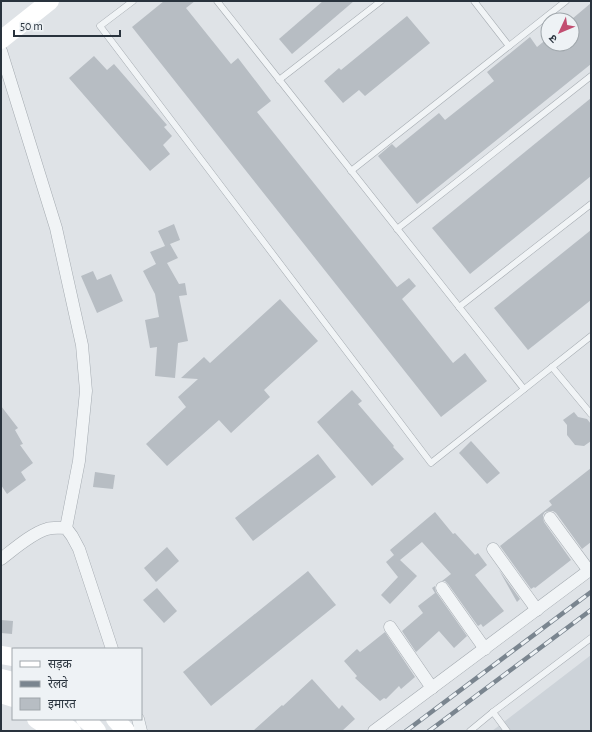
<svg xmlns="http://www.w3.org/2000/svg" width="592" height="732" font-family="'Alegreya Sans','Noto Sans Devanagari',sans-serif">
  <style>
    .built { fill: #cdd3d9 }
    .building { fill: #b7bdc3 }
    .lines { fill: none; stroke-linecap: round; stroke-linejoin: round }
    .lane-casing { stroke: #a5abb1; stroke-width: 7 }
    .street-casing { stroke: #a5abb1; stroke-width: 13 }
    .lane { stroke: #f1f4f6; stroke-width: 6 }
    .street { stroke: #f1f4f6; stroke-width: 12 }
    .secondary { stroke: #fff; stroke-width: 18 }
    .rail-casing { stroke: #7a858f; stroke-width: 4.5 }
    .rail { stroke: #eef2f5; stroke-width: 3; stroke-dasharray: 9; stroke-linecap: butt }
  </style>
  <rect width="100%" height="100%" fill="#dfe3e7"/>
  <polygon class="built" points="591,655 591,731 492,731"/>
  <g class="building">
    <polygon points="164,1 195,1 186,8 231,64 238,58 271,101 257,112 397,287 409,278 416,286 402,299 453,363 465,353 487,381 441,417 132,27"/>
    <polygon points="323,1 354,1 292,54 279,39"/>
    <polygon points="591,3 591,64 417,204 378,156 392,144 396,148 439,113 445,120 494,81 487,72 530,37 537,47 548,38 548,44 572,44 572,19"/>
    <polygon points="407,16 430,43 365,96 359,90 343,103 324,81 339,68 341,70"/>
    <polygon points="94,56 107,70 114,64 167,125 164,127 172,136 163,145 170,154 150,171 69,78"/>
    <polygon points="591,98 591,176 470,274 432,228"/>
    <polygon points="174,224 180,240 170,244 178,258 167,263 179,284 185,283 187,295 179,296 188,341 178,343 175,378 155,376 157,347 150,348 145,320 159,317 155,294 143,271 156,264 150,252 165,246 158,231"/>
    <polygon points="591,230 591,300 528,350 494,308"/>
    <polygon points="93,271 97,280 111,274 123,301 97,313 81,276"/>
    <polygon points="280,299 318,341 264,390 270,397 231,433 219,420 167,466 146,444 186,407 178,397 198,379 181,378 204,357 210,363"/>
    <polygon points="352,390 362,401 358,404 394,446 393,447 404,459 372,486 317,422"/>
    <polygon points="1,406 18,428 15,430 23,444 20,445 33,463 21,472 26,480 7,494 1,485"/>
    <polygon points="574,412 578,417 587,419 591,424 591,441 584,446 575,445 567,435 567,425 563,420"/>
    <polygon points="471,441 500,473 487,484 459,453"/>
    <polygon points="318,454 336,477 253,541 235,518"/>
    <polygon points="591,468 591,542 582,549 556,513 553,511 550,511 545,512 543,515 543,518 544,522 571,560 535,588 534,587 531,589 500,546 552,505 549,501"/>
    <polygon points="95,472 115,475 113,489 93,487"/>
    <polygon points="435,512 453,534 455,533 475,555 478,553 487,565 475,575 504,611 483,627 481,624 478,626 448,584 445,581 442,581 451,574 422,542 400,560 417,576 390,604 381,595 398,577 386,562 394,555 390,550"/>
    <polygon points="167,547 179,561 156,582 144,568"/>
    <polygon points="499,570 520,599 517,602"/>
    <polygon points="308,571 336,605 211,706 183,672"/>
    <polygon points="435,586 435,589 436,592 467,636 454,648 439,631 416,652 402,631 423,613 418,606 435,593 432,588"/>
    <polygon points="157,588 177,611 164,623 143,600"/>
    <polygon points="1,620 13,621 12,634 1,633"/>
    <polygon points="385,632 415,677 401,689 399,686 386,699 384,698 380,701 355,678 357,676 344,661 357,649 360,652"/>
    <polygon points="312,679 339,709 342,705 355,719 342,731 253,731 282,705 283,706"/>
  </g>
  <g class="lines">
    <defs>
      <g id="lane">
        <polyline points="133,1 100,26 431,463 591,336"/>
        <polyline points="217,1 524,389"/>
        <polyline points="474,1 509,46"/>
        <polyline points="279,80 381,1"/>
        <polyline points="351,171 566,1"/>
        <polyline points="397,229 591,76"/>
        <polyline points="459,307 591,204"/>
        <polyline points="552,367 591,414"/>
        <polyline points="493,712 591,638"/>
        <polyline points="470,731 493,712 507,731"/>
      </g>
      <g id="street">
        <polyline points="1,51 56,228 82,345 86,391 79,461 66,528"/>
        <polyline points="550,518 589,571"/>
        <polyline points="493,549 537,610"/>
        <path d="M1 559C13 550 32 533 47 529 53 527 59 528 66 528L72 536 79 549 112 649"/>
        <polyline points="442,588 485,649"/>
        <polyline points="390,627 432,688"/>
        <polyline points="138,719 141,731"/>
        <polyline points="374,731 591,569"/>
      </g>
    </defs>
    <use href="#lane" class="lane-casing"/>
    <use href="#street" class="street-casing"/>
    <use href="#lane" class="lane"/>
    <use href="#street" class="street"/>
    <g class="secondary">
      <polyline points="1,40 50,1"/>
      <polyline points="1,655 13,657"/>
      <polyline points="1,678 13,681"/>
      <polyline points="1,694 13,698"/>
      <polyline points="36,719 54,731"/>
      <polyline points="57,719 72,731"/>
      <polyline points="85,719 91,724 97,731"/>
      <polyline points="115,719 126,731"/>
    </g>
    <defs>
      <g id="rail">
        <polyline points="406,731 591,592"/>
        <polyline points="429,731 591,610"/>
      </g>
    </defs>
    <use href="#rail" class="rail-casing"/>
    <use href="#rail" class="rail"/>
  </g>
  <rect width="592" height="732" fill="none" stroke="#29333d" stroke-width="4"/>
  <rect x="12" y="648" width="130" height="72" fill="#eef2f5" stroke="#9fa6ab"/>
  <rect x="20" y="661" width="20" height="6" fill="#ffffff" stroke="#9fa6ab"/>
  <text x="48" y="668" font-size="12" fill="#29333d">सड़क</text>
  <rect x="20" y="681" width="20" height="6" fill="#7a858f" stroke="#9fa6ab"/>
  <text x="48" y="688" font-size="12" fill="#29333d">रेलवे</text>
  <rect x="20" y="698" width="20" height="12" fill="#b7bdc3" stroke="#9fa6ab"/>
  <text x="48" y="708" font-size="12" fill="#29333d">इमारत</text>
  <g transform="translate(560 32) rotate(226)"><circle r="19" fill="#eef2f5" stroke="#9fa6ab"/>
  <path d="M0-3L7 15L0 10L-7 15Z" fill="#c24e71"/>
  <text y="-6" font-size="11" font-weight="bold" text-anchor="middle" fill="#29333d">उ</text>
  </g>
  <path d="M14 30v6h106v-6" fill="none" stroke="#29333d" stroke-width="2"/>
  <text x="20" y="30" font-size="12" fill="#29333d" stroke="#eef2f5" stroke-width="3" paint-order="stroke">50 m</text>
</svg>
